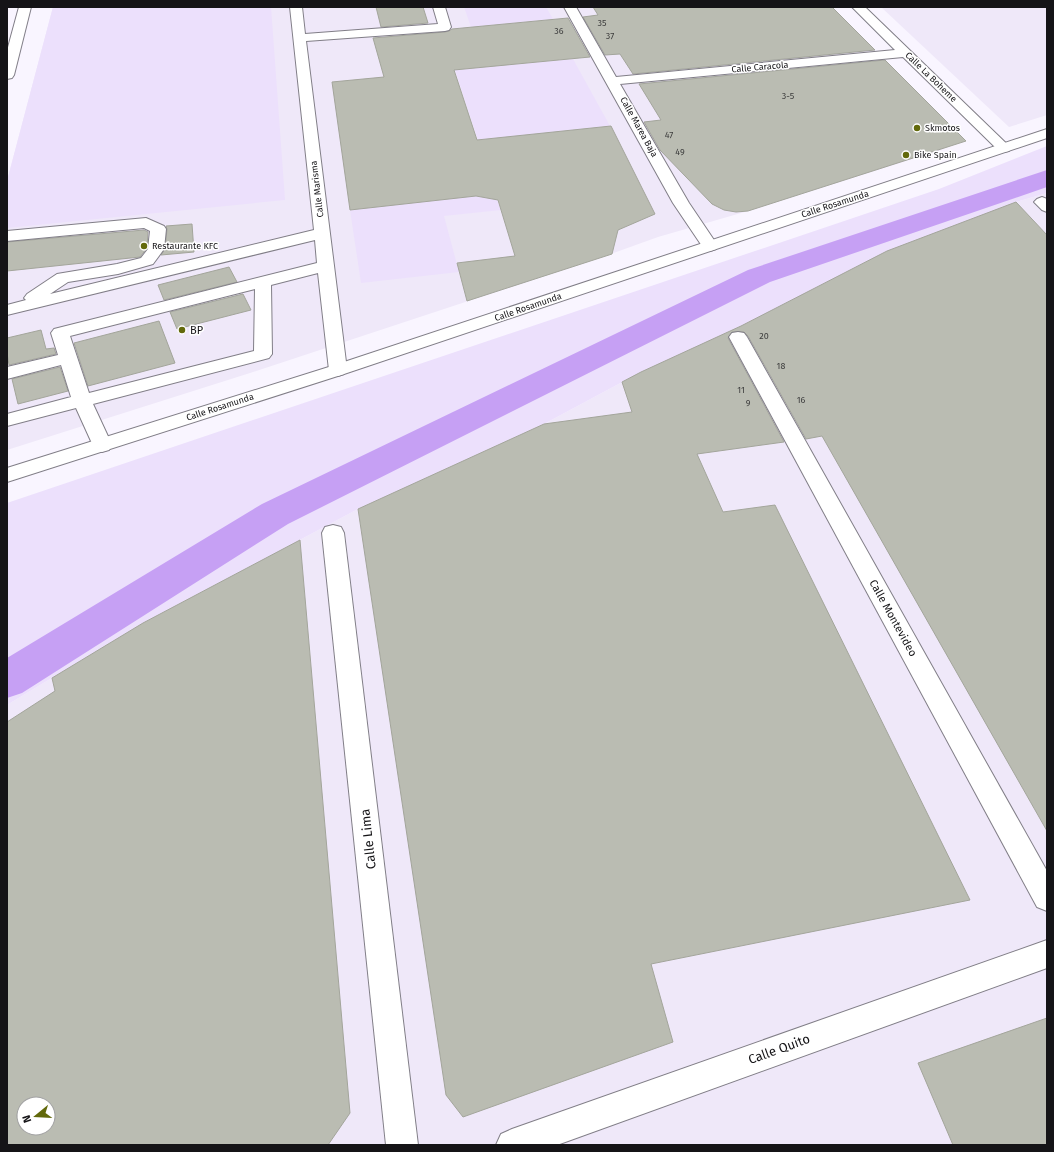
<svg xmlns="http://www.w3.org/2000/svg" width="1054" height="1152" font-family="'Fira Sans',sans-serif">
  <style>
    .built { fill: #efe8f9; fill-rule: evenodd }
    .green { fill: #ece0fc }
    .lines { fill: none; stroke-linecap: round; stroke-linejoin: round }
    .canal { fill: #c6a0f4; fill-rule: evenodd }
    .building { fill: #babcb2; stroke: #a3a59b; fill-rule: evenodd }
    .minor-casing { stroke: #817e87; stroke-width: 2 }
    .major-casing { stroke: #817e87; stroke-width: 2 }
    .minor { fill: #fff; fill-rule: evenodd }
    .major { fill: #fff; fill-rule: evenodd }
    .poi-dot { fill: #62690b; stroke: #fff; stroke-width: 1.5 }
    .labels { text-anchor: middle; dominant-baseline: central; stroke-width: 3; stroke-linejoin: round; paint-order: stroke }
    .number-label { font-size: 9px; fill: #3e3e3e }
    .far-street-label { font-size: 9px; fill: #151417; stroke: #fff }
    .far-poi-label { font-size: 9px; fill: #151417; stroke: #fff; text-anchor: start }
    .poi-label { font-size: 11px; fill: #151417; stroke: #fff; text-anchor: start }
    .street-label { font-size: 11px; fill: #151417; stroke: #fff }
    .near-street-label { font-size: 13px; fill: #151417; stroke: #fff }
  </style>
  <rect width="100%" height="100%" fill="#f9f5ff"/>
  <g class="built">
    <polygon points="53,7 831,7 960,136 958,143 941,150 748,211 658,237 608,255 250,373 7,450 7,181"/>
    <polygon points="881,7 1047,7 1047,115 1009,127"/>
    <path d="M1047 193V1145H7V705L143 623 358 509 544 424 641 372 754 319 1016 202ZM24 1104H48V1128H24Z"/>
  </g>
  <g class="green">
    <polygon points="53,7 271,7 285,200 7,228 7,181"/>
    <polygon points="464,7 546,7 553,19 471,27"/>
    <polygon points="573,59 610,126 478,140 455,70"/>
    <polygon points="1047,146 1047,193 1016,202 641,372 544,424 358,509 143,623 7,705 7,503 939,189"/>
    <polygon points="495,194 501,210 444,216 459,272 361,283 350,210"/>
  </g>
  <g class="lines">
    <polygon class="canal" points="1047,170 1047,187 770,282 288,524 22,693 7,698 7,658 262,504 748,270"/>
  </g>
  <g class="building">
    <polygon points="376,7 423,7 428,23 381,27"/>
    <polygon points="593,7 832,7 875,50 633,74 620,54 605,55 583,17 598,15"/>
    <polygon points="568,18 590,57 454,70 477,140 611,126 655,214 618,230 612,254 467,301 457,263 515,256 498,200 476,196 350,210 332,82 384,77 373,38 445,32 449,31 452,29"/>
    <polygon points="885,60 966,141 748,211 736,212 724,210 712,204 660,150 644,122 661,120 639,84"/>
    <polygon points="1016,202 1047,235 1047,831 822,436 806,439 748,336 744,332 732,332 728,338 784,442 697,454 723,512 775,505 970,900 651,964 673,1042 463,1117 446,1095 358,509 544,424 632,412 622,382 641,372 741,326 887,251"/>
    <polygon points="192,224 194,252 161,255 165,249 167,229 166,226"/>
    <polygon points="144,230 148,232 147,248 140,257 7,271 7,242"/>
    <polygon points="229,267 237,282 164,300 158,285"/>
    <polygon points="243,294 251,310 177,329 170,312"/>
    <polygon points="159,321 175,363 88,386 74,343"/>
    <polygon points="41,330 46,349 54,348 56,354 9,365 7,353 7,338"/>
    <polygon points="60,367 68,391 18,404 12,379"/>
    <path d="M300 540 350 1113 328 1145H7V722L55 691 52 678 143 623ZM24 1104H48V1128H24Z"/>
    <polygon points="1047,1018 1047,1145 953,1145 918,1063"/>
  </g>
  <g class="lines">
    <defs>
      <g id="minor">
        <polygon points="19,7 31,7 14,75 12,78 7,79 7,51"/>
        <path d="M290 7H302L305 34 438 24 433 7H445L451 27 449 30 445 31 306 41 347 370 344 374 338 376 332 374 329 370 318 273 271 285 272 354 269 358 93 404 112 445 109 450 102 452 95 450 76 408 7 426V414L71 397 61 365 7 379V367L58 355 51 333 54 329 317 263 315 240 7 315V305L26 300 24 298 27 294 57 274 117 264 141 258 148 249 150 231 144 228 7 241V231L146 218 164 226 166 229 164 249 153 264 118 274 68 282 50 294 314 230ZM255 289 254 351 89 393 70 336Z"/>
        <polygon points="564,7 576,7 616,77 895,50 852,7 865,7 1011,148 1009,151 1004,152 999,151 903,57 620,84 689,203 718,246 716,249 710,251 704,249 673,203"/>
        <polygon points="1042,197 1047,199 1047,212 1042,210 1034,202 1037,199"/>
        <polygon points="738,332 744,333 747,337 1047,871 1047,911 1037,907 729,337 732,333"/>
        <polygon points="333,525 341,527 344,533 418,1145 386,1145 322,533 325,527"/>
        <polygon points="1047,940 1047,968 557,1145 496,1145 501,1134 512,1129"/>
      </g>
      <polygon id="major" points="1047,129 1047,138 344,374 7,482 7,468 332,366"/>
    </defs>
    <use href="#minor" class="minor-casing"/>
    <use href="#major" class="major-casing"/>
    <use href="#minor" class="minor"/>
    <use href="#major" class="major"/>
  </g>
  <g class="poi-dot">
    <circle cx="917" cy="128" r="4"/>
    <circle cx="906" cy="155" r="4"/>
    <circle cx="144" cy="246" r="4"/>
    <circle cx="182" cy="330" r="4"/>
  </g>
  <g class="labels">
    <g class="number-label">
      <text x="602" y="23">35</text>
      <text x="559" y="31">36</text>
      <text x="610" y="36">37</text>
      <text x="788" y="96">3-5</text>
      <text x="669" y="135">47</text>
      <text x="680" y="152">49</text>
      <text x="764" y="336">20</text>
      <text x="781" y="366">18</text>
      <text x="741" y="390">11</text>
      <text x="801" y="400">16</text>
      <text x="748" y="403">9</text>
    </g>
    <g class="far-street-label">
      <text transform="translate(760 67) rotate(-5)">Calle Caracola</text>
      <text transform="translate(931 77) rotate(44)">Calle La Boheme</text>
      <text transform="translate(639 127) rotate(61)">Calle Marea Baja</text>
      <text transform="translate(317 189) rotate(-97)">Calle Marisma</text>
      <text transform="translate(835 204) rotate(-18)">Calle Rosamunda</text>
      <text transform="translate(528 307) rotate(-19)">Calle Rosamunda</text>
      <text transform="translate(220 407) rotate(-18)">Calle Rosamunda</text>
    </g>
    <g class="far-poi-label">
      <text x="925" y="128">Skmotos</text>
      <text x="914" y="155">Bike Spain</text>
      <text x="152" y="246">Restaurante KFC</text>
    </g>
    <g class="poi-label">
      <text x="190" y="330">BP</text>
    </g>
    <g class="street-label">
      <text transform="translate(893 618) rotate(61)">Calle Montevideo</text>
    </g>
    <g class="near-street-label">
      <text transform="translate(368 839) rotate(-96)">Calle Lima</text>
      <text transform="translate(779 1049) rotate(-20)">Calle Quito</text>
    </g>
  </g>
  <rect width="1054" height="1152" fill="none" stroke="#151417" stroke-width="16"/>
  <g transform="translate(36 1116) rotate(252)"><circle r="19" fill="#ffffff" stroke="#a1a1a2"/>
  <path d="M0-3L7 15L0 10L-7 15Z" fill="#62690b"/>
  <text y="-6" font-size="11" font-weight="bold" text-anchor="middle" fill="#151417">N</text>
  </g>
</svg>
